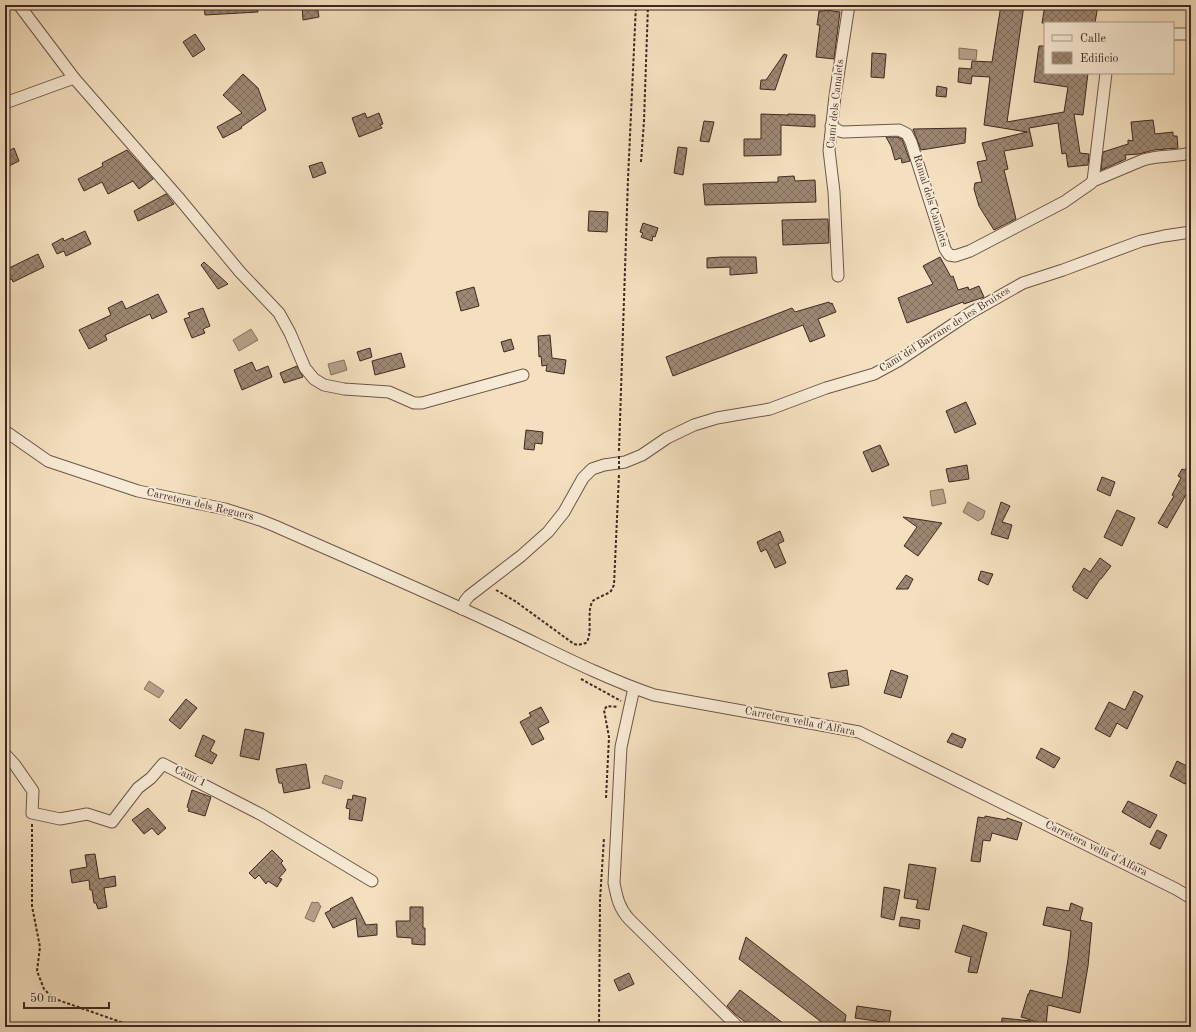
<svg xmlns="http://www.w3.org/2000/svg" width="1196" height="1032" font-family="'Old Standard TT',serif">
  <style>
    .water { fill: #b6a189; stroke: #86715f }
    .building { fill: url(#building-cross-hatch); stroke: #3e2820 }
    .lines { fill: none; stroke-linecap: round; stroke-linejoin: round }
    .minor-casing { stroke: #6c5648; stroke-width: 13 }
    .path { stroke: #3e2820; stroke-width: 2; stroke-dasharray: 3 2; stroke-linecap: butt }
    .minor { stroke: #f8ebd5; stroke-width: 11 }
    .path-bridge { stroke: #3e2820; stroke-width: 2; stroke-dasharray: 3 2; stroke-linecap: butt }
    .labels { text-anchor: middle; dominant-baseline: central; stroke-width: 4; stroke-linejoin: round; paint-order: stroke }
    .street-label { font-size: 11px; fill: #3e2820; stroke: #f8ebd5 }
  </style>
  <defs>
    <pattern id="building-cross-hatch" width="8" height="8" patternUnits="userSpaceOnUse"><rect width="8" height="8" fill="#9d8873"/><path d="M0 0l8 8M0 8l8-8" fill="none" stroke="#816f5e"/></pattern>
  </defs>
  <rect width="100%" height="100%" fill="#f4e0bf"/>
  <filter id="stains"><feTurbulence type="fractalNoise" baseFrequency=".005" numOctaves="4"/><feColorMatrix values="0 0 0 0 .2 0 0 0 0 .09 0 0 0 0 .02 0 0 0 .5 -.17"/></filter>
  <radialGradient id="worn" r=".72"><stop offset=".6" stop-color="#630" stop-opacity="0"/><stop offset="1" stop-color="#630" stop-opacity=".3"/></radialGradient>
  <g class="water">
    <polygon points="959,48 977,50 976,60 959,59"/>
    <polygon points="251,329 258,340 239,351 233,340"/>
    <polygon points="344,360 347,370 331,375 328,364"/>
    <polygon points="943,489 946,503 932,506 930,491"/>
    <polygon points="968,502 985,511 983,518 978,521 963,512"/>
    <polygon points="149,681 164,691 159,698 144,689"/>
    <polygon points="325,775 343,781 341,789 322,783"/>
    <polygon points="312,902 315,903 316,902 319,903 319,905 321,906 314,922 305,918"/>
  </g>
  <g class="building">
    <polygon points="204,5 257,5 258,12 205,15"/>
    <polygon points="302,5 317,5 319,17 303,20"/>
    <polygon points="1001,5 1024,5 1007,122 1064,112 1068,87 1034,82 1039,46 1045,46 1045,73 1088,73 1083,115 1074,114 1080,153 1089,154 1088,165 1068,167 1066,153 1062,154 1058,123 1029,128 1033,146 1004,151 1008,169 1004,170 1016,219 994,230 979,206 974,189 975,183 982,182 977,162 987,160 982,143 1027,132 984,125 990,77 972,76 971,84 958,82 959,68 971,69 972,61 992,62"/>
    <polygon points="1045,5 1098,5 1095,23 1042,23"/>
    <polygon points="825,10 840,12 834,59 816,57 820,25 817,25 819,11 825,11"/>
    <polygon points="195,34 205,49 193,57 183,42"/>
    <polygon points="872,53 886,54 884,78 871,77"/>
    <polygon points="784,54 787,55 775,90 760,89 761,80 766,80"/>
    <polygon points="243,74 258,88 266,110 241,127 242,128 223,138 217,127 242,113 223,95"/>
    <polygon points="937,86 947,88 946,97 936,96"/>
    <polygon points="365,113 367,118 379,113 383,124 380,125 382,128 359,137 352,118"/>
    <polygon points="761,114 788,115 788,114 815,115 815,127 781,125 781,155 744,156 744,139 761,139"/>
    <polygon points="1153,120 1155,134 1173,132 1173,136 1177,136 1178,148 1154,150 1139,154 1125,155 1126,159 1101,170 1103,152 1128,144 1128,140 1133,141 1131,122"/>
    <polygon points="704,121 714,122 709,142 700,141"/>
    <polygon points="966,128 965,143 921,150 913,129"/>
    <polygon points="886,137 897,137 902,139 910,161 902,163 901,158 895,160 891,146"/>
    <polygon points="678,147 687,148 683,175 674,173"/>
    <polygon points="14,148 19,161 5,168 5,153"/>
    <polygon points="127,150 153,179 139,189 133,181 108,194 102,182 84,191 78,179 103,166 102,163"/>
    <polygon points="322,162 326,173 313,178 309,166"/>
    <polygon points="794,176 795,181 815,180 816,202 705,205 703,184 778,182 778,177"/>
    <polygon points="166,194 174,204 138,221 134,211"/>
    <polygon points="589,211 608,212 607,232 588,231"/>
    <polygon points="828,219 829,243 783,245 782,220"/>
    <polygon points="643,223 658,228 655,237 653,236 652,241 641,237 643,233 640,232"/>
    <polygon points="85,231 91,244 66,256 64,251 57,254 52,244 63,238 64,241"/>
    <polygon points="38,254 44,267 13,282 12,279 5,281 5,270"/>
    <polygon points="722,257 756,257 757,273 730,275 730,267 707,268 707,258"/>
    <polygon points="940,257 951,277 953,276 958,290 968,287 969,290 979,286 984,297 964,304 963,302 907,323 898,298 933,284 923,266"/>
    <polygon points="204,262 228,284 218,289 201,265"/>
    <polygon points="474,287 479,306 461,311 456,292"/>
    <polygon points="158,294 167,312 152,319 150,314 105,335 107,340 89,349 79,330 111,315 108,308 122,301 126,309"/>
    <polygon points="829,302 830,304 832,303 836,312 818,319 825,336 810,342 803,325 673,376 666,357 792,308 795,312"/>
    <polygon points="203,308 210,326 203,329 205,333 192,338 184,319 190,317 188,313"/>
    <polygon points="550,335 552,358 566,360 564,374 546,371 547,365 542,366 541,356 539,357 538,336"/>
    <polygon points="511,339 514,349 504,352 501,342"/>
    <polygon points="370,348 372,357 360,361 357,352"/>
    <polygon points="401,353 405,367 375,375 372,361"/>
    <polygon points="252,362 256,371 268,366 272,377 242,390 234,370"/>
    <polygon points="297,366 303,377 284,383 280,373"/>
    <polygon points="966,402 976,424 955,433 946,411"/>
    <polygon points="526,430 543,432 542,444 535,443 534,450 524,449"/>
    <polygon points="880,445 889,465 872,472 863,452"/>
    <polygon points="1191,459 1191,486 1167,528 1158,523 1174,496 1172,495 1181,478 1178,476 1182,469 1185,470"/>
    <polygon points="967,465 969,479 949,482 946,469"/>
    <polygon points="1102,477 1115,482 1110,496 1097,490"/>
    <polygon points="1001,502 1010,506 1002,522 1012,525 1008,539 991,534"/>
    <polygon points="1117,510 1135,518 1122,546 1104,537"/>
    <polygon points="903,517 942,523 918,556 904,546 917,527"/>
    <polygon points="780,531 784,541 778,544 786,563 775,568 766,549 761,552 757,542"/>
    <polygon points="1100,558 1111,566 1101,579 1100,579 1087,599 1073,590 1074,588 1072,587 1084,568 1090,572"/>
    <polygon points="981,571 993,574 988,585 978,580"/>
    <polygon points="906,575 913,579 908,589 896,589"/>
    <polygon points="847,670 849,685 831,688 828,673"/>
    <polygon points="891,670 908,676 901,698 884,693"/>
    <polygon points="1134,691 1143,696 1127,729 1117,723 1110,737 1095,729 1109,702 1125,710"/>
    <polygon points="186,699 197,708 180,729 169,720"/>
    <polygon points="541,707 549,722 538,728 544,739 532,745 520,722 531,716 529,713"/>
    <polygon points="245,729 264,733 259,760 240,756"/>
    <polygon points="952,733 966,739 962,748 947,742"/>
    <polygon points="203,735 215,741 210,751 217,755 212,764 195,756"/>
    <polygon points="1041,748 1060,758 1054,768 1036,758"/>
    <polygon points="1177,761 1191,768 1191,780 1188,778 1185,784 1170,776"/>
    <polygon points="306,764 310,788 284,793 282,783 279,783 276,769"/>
    <polygon points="192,790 211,797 205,816 188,811 189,808 187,807"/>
    <polygon points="353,795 366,798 362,821 349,819 350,809 346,808 348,799 352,800"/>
    <polygon points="1128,801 1157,815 1150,828 1122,812"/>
    <polygon points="148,808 166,828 158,835 152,828 144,834 132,820"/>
    <polygon points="985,816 1006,820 1007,818 1022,823 1017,840 992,833 990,841 983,840 980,862 971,861 978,817 985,818"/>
    <polygon points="1157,830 1167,835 1160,849 1150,844"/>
    <polygon points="272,850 283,861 281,863 286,870 279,878 282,879 277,887 268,881 266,884 259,875 255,879 249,873"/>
    <polygon points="95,854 99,879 115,876 116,886 104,888 107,907 98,909 96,903 94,903 92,890 90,890 89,880 72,883 70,870 87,867 85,855"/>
    <polygon points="909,864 936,868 929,910 916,908 918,900 904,898"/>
    <polygon points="884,887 900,890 894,920 881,917"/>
    <polygon points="352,897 366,925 377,924 377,935 358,937 356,918 333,928 325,913 331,910 330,909"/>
    <polygon points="1071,903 1083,908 1080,920 1092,923 1088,966 1080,1013 1048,1005 1046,1027 1033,1027 1034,1021 1021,1017 1028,994 1029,994 1030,990 1062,998 1068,959 1071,931 1043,925 1047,907 1069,911"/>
    <polygon points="410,907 423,907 423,928 425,928 425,945 412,944 412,938 397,937 396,921 410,921"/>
    <polygon points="901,917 920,920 919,929 899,926"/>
    <polygon points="963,925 987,933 977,973 968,972 971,957 955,952"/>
    <polygon points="746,937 846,1015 844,1027 828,1027 739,959"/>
    <polygon points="629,973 634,984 619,991 614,980"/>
    <polygon points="740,990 788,1027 752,1027 735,1014 727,1006"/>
    <polygon points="857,1006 891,1011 889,1023 855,1018"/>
    <polygon points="1002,1018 1031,1021 1031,1027 1001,1027"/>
  </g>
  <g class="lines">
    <defs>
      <g id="minor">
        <polyline points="1173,34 1191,34"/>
        <polyline points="74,78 178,197 240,272 279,313 290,333 305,368 314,379 324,385 344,389 389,392 414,403 422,403 523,375"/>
        <polyline points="5,103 74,78 19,5"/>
        <path d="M831 126 839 131 843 132 899 130 907 134 911 142 945 249 949 255 955 256 970 251 1064 202 1090 184 1093 181 1143 160C1159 155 1175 157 1191 153"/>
        <polyline points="1093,181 1106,73"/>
        <polyline points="838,276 834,192 829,150 835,96 849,5"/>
        <path d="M5 431 48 461 138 491 225 509 260 520 275 526C347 558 420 589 491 622 545 647 598 676 654 695L859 732 1176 889 1191 898"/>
        <polyline points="462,609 465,601 469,596 521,556 548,532 564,512 583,478 592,469 604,465 625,462 642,455 667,438 694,425 717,418 770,409 826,388 874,374 898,361 970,313 1023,283 1063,270 1141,241 1164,236 1191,232"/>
        <path d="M634 688 621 747 614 883C617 898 619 908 629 919L738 1027"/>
        <polyline points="5,754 15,765 33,791 32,813 60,819 87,814 112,822 138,788 151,778 163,764 262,815 372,881"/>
      </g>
    </defs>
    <use href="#minor" class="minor-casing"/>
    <g class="path">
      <polyline points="641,162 644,121 648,5"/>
      <polyline points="619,451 628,179 636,5"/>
      <path d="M496 590 515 601 574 644 578 645 586 643C594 633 585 608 594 600 599 597 606 595 611 591L614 585 619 474"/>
      <polyline points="581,679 621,701"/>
      <polyline points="606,798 609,737 604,710 607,706 618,707"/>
      <polyline points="32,824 32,906 40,947 37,971 44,989 50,995 58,1000 135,1027"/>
      <polyline points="599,1027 600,900 604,838"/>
    </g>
    <use href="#minor" class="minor"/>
    <polyline class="path-bridge" points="619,469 619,456"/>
  </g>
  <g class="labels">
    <g class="street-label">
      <text transform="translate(836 104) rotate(-84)">Camí dels Canalets</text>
      <text transform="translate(930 201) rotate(73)">Ramal dels Canalets</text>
      <text transform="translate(945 330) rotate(-32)">Camí del Barranc de les Bruixes</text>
      <text transform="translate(200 505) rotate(13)">Carretera dels Reguers</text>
      <text transform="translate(800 722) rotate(11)">Carretera vella d'Alfara</text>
      <text transform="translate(190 777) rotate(26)">Camí 1</text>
      <text transform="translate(1096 849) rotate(26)">Carretera vella d'Alfara</text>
    </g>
  </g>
  <rect width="1196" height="1032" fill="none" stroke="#f4e0bf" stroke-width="20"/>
  <rect x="6" y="6" width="1184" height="1020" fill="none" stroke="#3e2820" stroke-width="2"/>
  <rect x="10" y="10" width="1176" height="1012" fill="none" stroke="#3e2820"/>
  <rect x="1044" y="22" width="130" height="52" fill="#f8ebd5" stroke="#ae9d8d"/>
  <rect x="1052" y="35" width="20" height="6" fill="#f8ebd5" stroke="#ae9d8d"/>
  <text x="1080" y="42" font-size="12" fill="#3e2820">Calle</text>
  <rect x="1052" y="52" width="20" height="12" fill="url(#building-cross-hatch)" stroke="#ae9d8d"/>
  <text x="1080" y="62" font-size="12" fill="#3e2820">Edificio</text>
  <path d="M24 1002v6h85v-6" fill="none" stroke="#3e2820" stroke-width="2"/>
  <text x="30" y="1002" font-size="12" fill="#3e2820" stroke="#f8ebd5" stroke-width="3" paint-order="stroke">50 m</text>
  <rect width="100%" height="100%" filter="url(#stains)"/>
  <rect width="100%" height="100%" fill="url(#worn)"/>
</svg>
